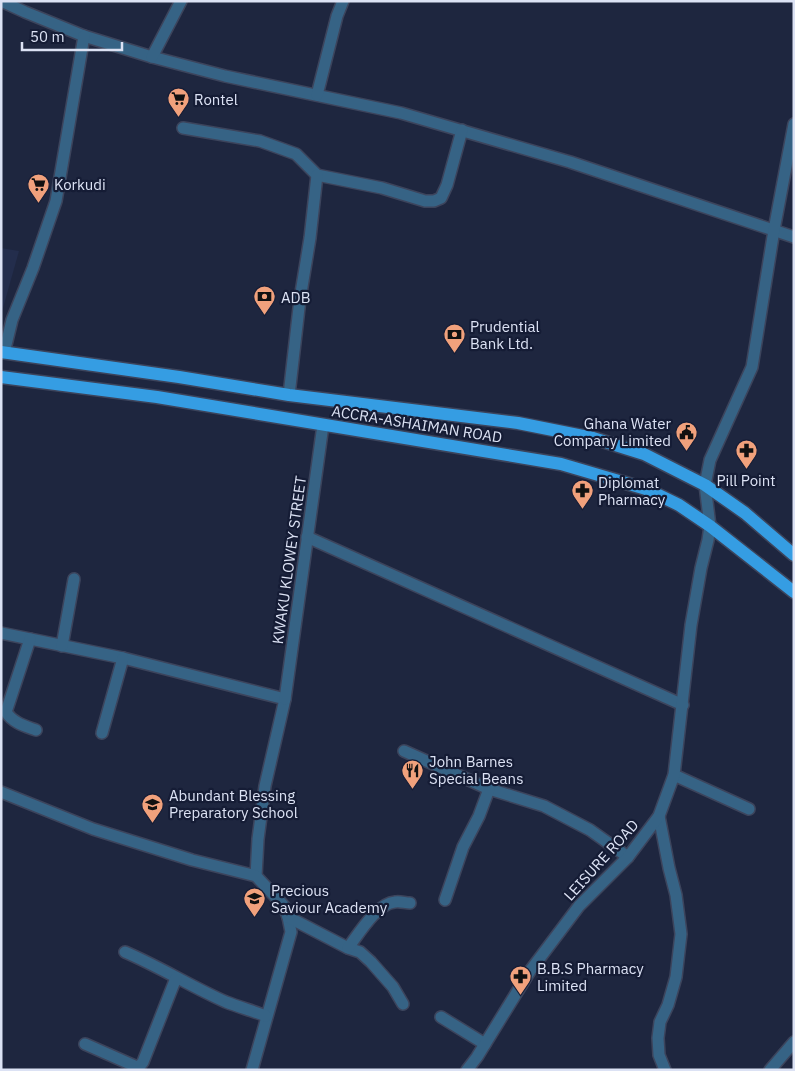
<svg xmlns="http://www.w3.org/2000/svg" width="795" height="1071" font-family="'IBM Plex Sans',sans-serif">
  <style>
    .built { fill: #232d4c }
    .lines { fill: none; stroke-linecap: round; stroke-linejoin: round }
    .street-casing { stroke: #3c445c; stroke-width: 14 }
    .primary-casing { stroke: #3c445c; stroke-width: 15 }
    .street { stroke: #366385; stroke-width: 11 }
    .primary { stroke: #359de3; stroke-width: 12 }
    .labels { text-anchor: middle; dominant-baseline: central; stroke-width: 4.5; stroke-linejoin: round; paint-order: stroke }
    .poi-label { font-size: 15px; fill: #dce2f4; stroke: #151c35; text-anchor: start }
    .street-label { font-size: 15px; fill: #dce2f4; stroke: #151c35 }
  </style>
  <rect width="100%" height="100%" fill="#1e263f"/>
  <polygon class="built" points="1,248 19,251 1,315"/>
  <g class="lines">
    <defs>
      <g id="street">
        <polyline points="1,1 25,12 84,36 152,57 225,76 401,113 570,162 794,237"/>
        <polyline points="152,57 181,1"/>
        <polyline points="317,95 337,16 343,1"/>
        <polyline points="183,128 260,141 296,154 317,175 382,188 425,201 434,201 441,198 447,185 462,130"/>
        <polyline points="4,353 12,320 33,268 56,201 84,36"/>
        <polyline points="289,395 300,299 310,238 317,175"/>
        <polyline points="307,537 683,705"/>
        <polyline points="1,633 123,658 285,699 265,786 258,839 256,876"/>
        <path d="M30 639 6 712C13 723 25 726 36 730"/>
        <polyline points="62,646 74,579"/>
        <polyline points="285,699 323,425"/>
        <polyline points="102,733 123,658"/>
        <polyline points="404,751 489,789 544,806 590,830 628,857"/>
        <polyline points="674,775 749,809"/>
        <polyline points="1,792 93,829 192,860 256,876 284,906 288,917 291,932 252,1070"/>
        <polyline points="659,816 669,868 676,895 681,934 676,977 668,1005 660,1022 658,1038 659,1055 665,1070"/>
        <polyline points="445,900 463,847 479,816 489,789"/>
        <polyline points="288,917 348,948 360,952 371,962 393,987 403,1004"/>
        <path d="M348 948C358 935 377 903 395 902 400 901 405 903 410 903"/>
        <path d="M125 952C160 967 192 987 226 1002 239 1007 253 1011 266 1016"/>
        <polyline points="441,1017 485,1044"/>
        <polyline points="85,1044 137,1067 139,1067 143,1062 176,978"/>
        <polyline points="467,1070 477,1057 530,971 579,906 628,857 659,816 674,775 691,625 701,568 708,540 710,526 705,485 710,460 752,367 774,230 794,124"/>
        <polyline points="770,1070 794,1042"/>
      </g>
      <g id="primary">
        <polyline points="1,352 179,377 289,395 518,423 593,438 644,454 705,485 745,513 794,555"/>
        <polyline points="1,377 157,397 561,464 646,489 679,505 710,526 794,592"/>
      </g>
    </defs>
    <use href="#street" class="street-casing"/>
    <use href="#primary" class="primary-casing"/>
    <use href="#street" class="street"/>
    <use href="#primary" class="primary"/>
  </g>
  <defs>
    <symbol id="supermarket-pin" viewBox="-11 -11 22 30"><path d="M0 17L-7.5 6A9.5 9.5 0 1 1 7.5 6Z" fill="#f1a17c" stroke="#151c35"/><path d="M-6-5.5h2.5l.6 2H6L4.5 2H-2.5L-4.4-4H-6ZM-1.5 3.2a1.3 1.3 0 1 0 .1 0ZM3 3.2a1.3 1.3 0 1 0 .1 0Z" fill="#111"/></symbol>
    <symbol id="bank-pin" viewBox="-11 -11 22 30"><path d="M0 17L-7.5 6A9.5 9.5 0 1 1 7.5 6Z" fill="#f1a17c" stroke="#151c35"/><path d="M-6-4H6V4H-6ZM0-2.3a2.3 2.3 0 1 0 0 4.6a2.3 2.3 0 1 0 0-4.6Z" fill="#111"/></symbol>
    <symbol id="civic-pin" viewBox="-11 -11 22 30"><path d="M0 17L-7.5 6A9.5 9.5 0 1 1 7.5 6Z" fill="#f1a17c" stroke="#151c35"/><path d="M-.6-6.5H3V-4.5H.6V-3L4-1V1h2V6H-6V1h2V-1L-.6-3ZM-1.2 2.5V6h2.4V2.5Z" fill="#111"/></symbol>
    <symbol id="pharmacy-pin" viewBox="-11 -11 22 30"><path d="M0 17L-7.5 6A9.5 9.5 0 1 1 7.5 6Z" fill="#f1a17c" stroke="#151c35"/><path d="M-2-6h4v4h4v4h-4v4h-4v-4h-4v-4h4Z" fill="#111"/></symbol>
    <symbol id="restaurant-pin" viewBox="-11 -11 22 30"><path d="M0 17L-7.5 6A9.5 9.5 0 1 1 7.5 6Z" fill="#f1a17c" stroke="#151c35"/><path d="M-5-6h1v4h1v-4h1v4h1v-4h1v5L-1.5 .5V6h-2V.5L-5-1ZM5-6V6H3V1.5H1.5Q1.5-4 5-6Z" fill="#111"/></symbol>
    <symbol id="school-pin" viewBox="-11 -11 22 30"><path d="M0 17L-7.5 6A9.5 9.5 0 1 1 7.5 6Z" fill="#f1a17c" stroke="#151c35"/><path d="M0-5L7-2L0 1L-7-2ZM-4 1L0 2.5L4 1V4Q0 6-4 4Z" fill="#111"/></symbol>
  </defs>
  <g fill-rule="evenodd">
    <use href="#supermarket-pin" x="166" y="86" width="25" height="34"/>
    <use href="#supermarket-pin" x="26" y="172" width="25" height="34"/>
    <use href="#bank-pin" x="252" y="284" width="25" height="34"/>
    <use href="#bank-pin" x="442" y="322" width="25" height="34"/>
    <use href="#civic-pin" x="674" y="420" width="25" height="34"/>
    <use href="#pharmacy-pin" x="734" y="438" width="25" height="34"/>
    <use href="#pharmacy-pin" x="570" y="478" width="25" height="34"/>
    <use href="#restaurant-pin" x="400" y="758" width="25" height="34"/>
    <use href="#school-pin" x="140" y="792" width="25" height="34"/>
    <use href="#school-pin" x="242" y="886" width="25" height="34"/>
    <use href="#pharmacy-pin" x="508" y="964" width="25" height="34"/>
  </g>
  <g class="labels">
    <g class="poi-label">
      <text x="194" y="99">Rontel</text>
      <text x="54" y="184">Korkudi</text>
      <text x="281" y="297">ADB</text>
      <text x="470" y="326">Prudential<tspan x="470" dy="17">Bank Ltd.</tspan></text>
      <text x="671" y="423" text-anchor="end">Ghana Water<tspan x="671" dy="17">Company Limited</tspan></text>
      <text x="746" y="480" text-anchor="middle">Pill Point</text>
      <text x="598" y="482">Diplomat<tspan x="598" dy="17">Pharmacy</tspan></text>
      <text x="429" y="761">John Barnes<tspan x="429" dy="17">Special Beans</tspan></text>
      <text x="169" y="795">Abundant Blessing<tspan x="169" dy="17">Preparatory School</tspan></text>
      <text x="271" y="890">Precious<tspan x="271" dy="17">Saviour Academy</tspan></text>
      <text x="537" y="968">B.B.S Pharmacy<tspan x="537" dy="17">Limited</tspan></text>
    </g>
    <g class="street-label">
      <text transform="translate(417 424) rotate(9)">ACCRA-ASHAIMAN ROAD</text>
      <text transform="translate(289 560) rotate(-82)">KWAKU KLOWEY STREET</text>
      <text transform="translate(601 860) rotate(-48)">LEISURE ROAD</text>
    </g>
  </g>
  <rect width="795" height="1071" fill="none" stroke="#dce2f4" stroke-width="5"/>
  <path d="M22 42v8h100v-8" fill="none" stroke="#dce2f4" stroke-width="2.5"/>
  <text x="30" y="42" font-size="15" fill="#dce2f4" stroke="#151c35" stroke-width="4" paint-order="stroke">50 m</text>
</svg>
